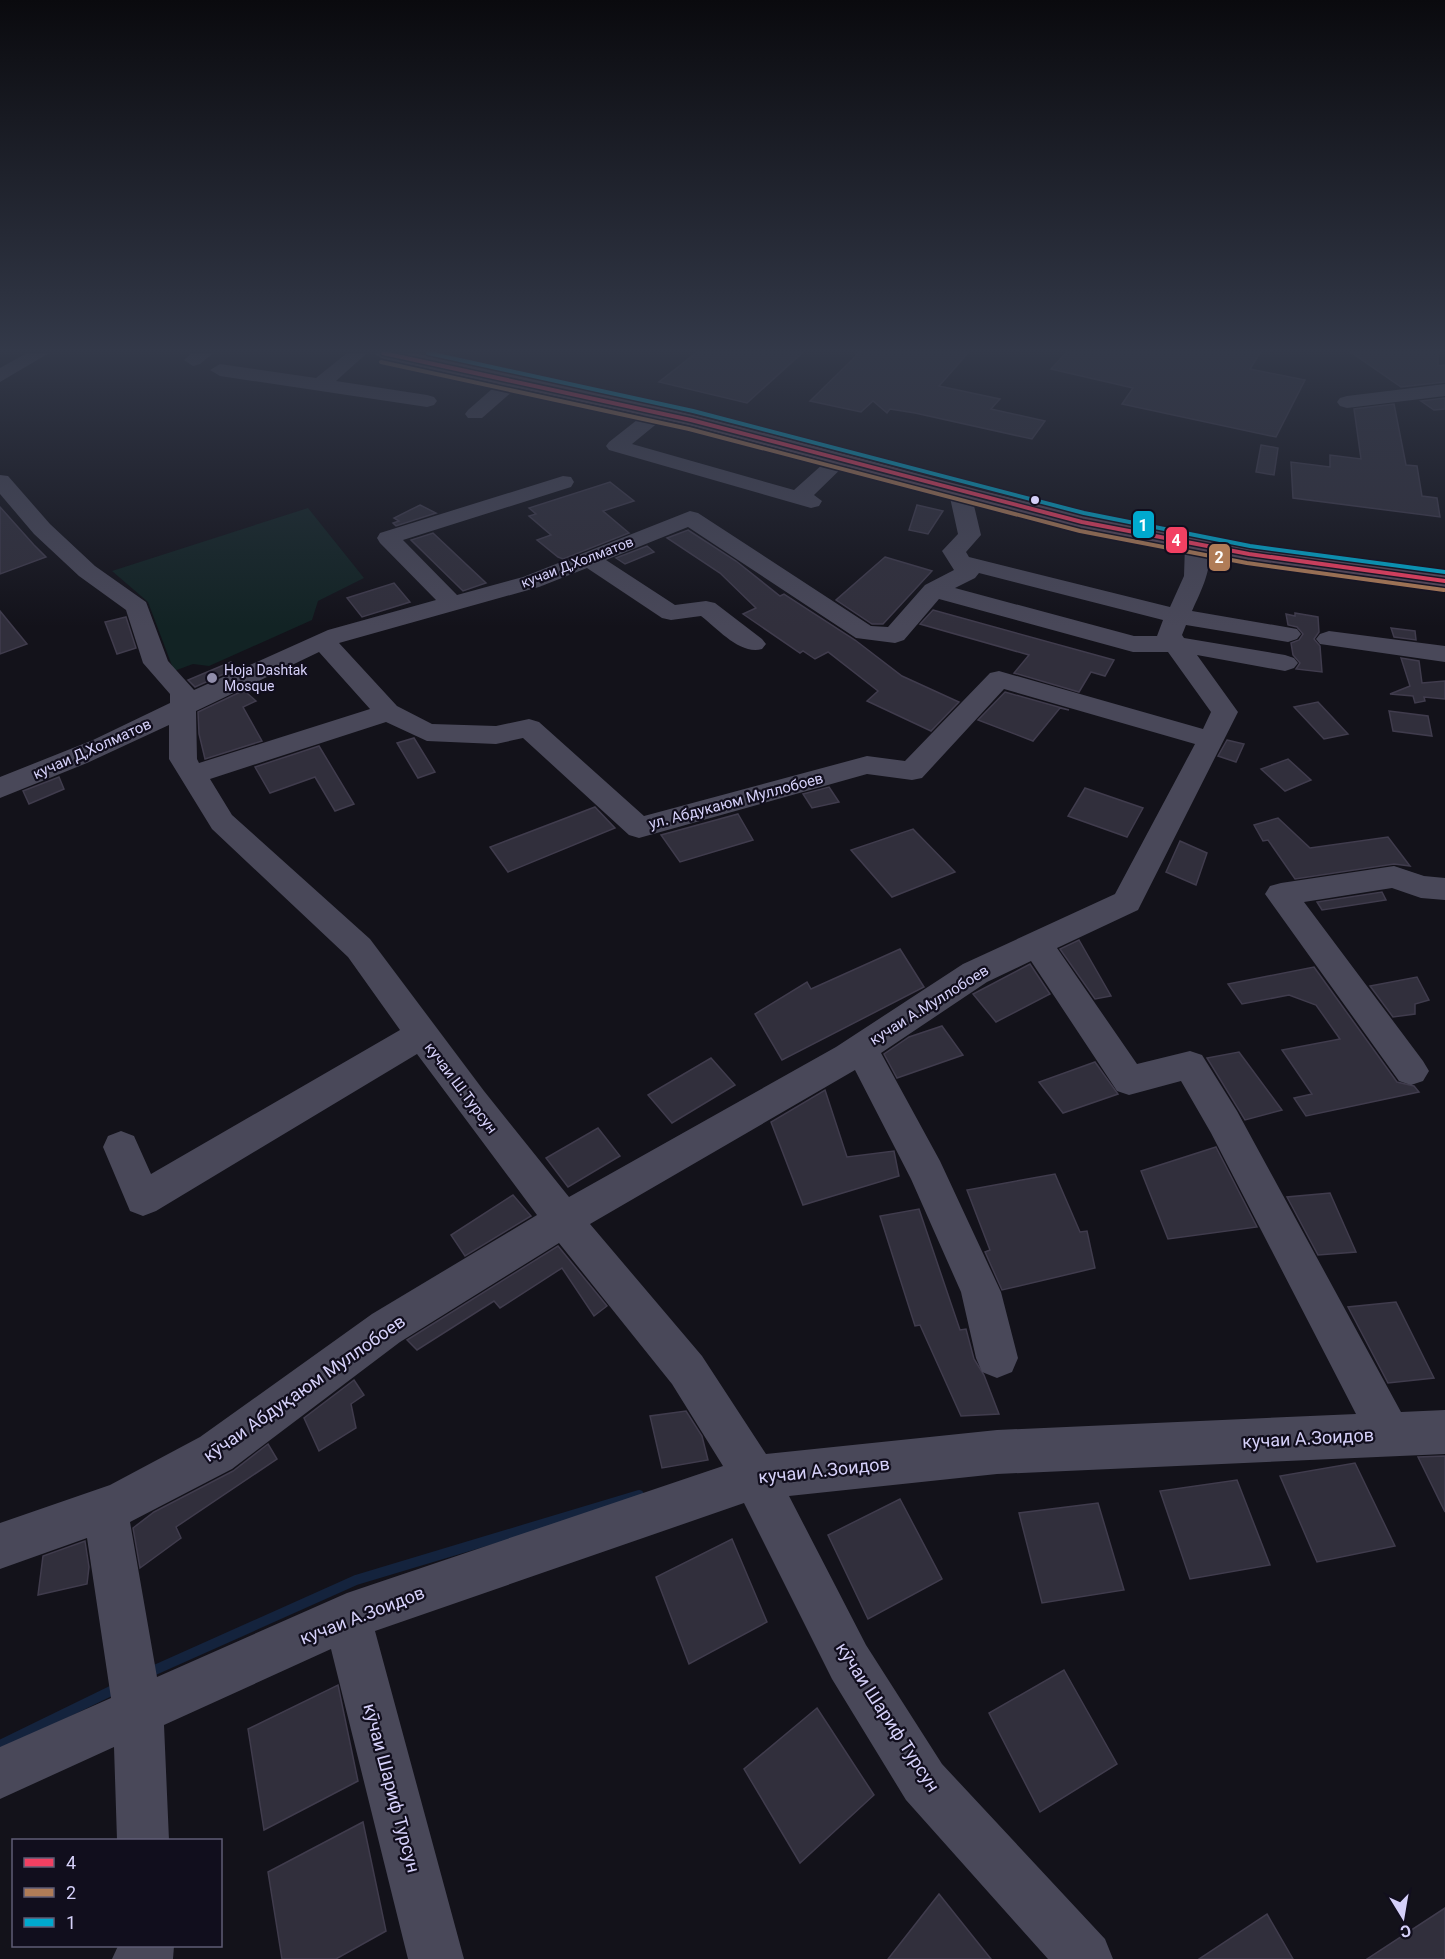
<svg xmlns="http://www.w3.org/2000/svg" width="1445" height="1959" font-family="Roboto,sans-serif">
  <style>
    .green { fill: #122324 }
    .lines { fill: none; stroke-linecap: round; stroke-linejoin: round }
    .stream { stroke: #14233d; stroke-width: 10 }
    .building { fill: #312f3c; stroke: #403c4d; stroke-width: 1.5 }
    .minor { fill: #494859; fill-rule: evenodd }
    .highway { fill: #58485a; fill-rule: evenodd }
    .bus-1-casing { stroke: #110e1d; stroke-width: 7 }
    .bus-2-casing { stroke: #110e1d; stroke-width: 7 }
    .bus-3-casing { stroke: #110e1d; stroke-width: 7 }
    .bus-1 { stroke: #f24062; stroke-width: 4 }
    .bus-2 { stroke: #b07c57; stroke-width: 4 }
    .bus-3 { stroke: #00a9ce; stroke-width: 4 }
    .bus-dot { fill: #d5d0f9; stroke: #110e1d; stroke-width: 2 }
    .poi-dot { fill: #918eab; stroke: #110e1d; stroke-width: 2 }
    .labels { text-anchor: middle; dominant-baseline: central; stroke-width: 4.5; stroke-linejoin: round; paint-order: stroke }
    .far-street-label { font-size: 14px; fill: #d5d0f9; stroke: #110e1d }
    .far-poi-label { font-size: 14px; fill: #d5d0f9; stroke: #110e1d; text-anchor: start }
    .street-label { font-size: 15px; fill: #d5d0f9; stroke: #110e1d }
    .near-street-label { font-size: 18px; fill: #d5d0f9; stroke: #110e1d }
    .line-badge { stroke: #110e1d; stroke-width: 2 }
    .badge-label { font-size: 16px; text-anchor: middle; font-weight: bold; fill: #fff }
  </style>
  <rect width="100%" height="100%" fill="#13121a"/>
  <polygon class="green" points="308,508 364,578 318,601 312,620 209,666 193,664 174,671 148,602 112,571"/>
  <g class="lines">
    <g class="stream">
      <polyline points="148,1673 356,1580 639,1495"/>
      <polyline points="0,1745 117,1688"/>
    </g>
  </g>
  <g class="building">
    <polygon points="696,353 802,353 747,403 659,382"/>
    <polygon points="859,353 968,353 939,386 1000,399 991,409 1045,421 1032,439 915,413 890,409 887,413 873,401 861,412 810,401"/>
    <polygon points="1066,353 1260,353 1250,369 1305,380 1276,437 1122,404 1133,388 1051,369"/>
    <polygon points="1352,353 1438,353 1438,366 1445,365 1445,382 1401,387"/>
    <polygon points="1445,398 1445,409 1434,410 1421,401"/>
    <polygon points="1394,404 1406,465 1417,466 1422,496 1437,498 1440,517 1293,498 1291,462 1330,467 1330,455 1361,459 1354,409"/>
    <polygon points="1261,445 1278,448 1274,475 1256,472"/>
    <polygon points="610,482 634,501 603,511 629,533 563,559 558,557 537,540 551,535 529,516 536,514 529,508"/>
    <polygon points="420,505 436,513 396,526 393,523 399,521 394,518"/>
    <polygon points="917,505 943,511 928,534 909,530"/>
    <polygon points="0,507 34,545 46,557 0,574"/>
    <polygon points="688,530 736,561 780,596 784,594 855,640 902,676 959,702 931,731 867,701 878,691 828,652 815,659 803,651 800,653 743,614 756,608 720,573 667,538"/>
    <polygon points="433,533 486,583 463,591 411,540"/>
    <polygon points="647,546 654,552 625,564 616,558"/>
    <polygon points="885,557 932,571 883,624 872,624 836,600"/>
    <polygon points="394,583 410,602 362,617 347,598"/>
    <polygon points="933,610 1114,660 1105,676 1091,672 1079,692 1014,673 1029,655 920,624"/>
    <polygon points="0,611 27,644 0,654"/>
    <polygon points="1295,613 1318,617 1319,632 1314,639 1320,646 1322,672 1296,669 1300,663 1293,655 1291,643 1299,640 1303,634 1297,627 1288,625 1286,614 1295,616"/>
    <polygon points="126,617 136,648 117,654 105,622"/>
    <polygon points="1391,628 1415,631 1416,640 1394,637"/>
    <polygon points="1401,658 1419,661 1422,683 1445,681 1445,699 1424,697 1425,701 1415,703 1413,696 1390,694 1410,686"/>
    <polygon points="231,662 237,668 195,687 188,680"/>
    <polygon points="253,686 256,689 247,693 256,701 243,707 262,741 205,759 199,734 198,712"/>
    <polygon points="1005,692 1069,710 1060,708 1033,741 978,720"/>
    <polygon points="1318,702 1348,734 1324,739 1294,707"/>
    <polygon points="1389,711 1428,716 1432,736 1393,731"/>
    <polygon points="414,738 435,772 418,778 397,743"/>
    <polygon points="1227,740 1244,744 1236,762 1218,756"/>
    <polygon points="319,746 354,804 335,811 315,777 270,793 255,767"/>
    <polygon points="1288,759 1311,780 1285,791 1261,769"/>
    <polygon points="59,777 64,789 29,804 23,791"/>
    <polygon points="829,787 839,802 812,808 803,794"/>
    <polygon points="1085,788 1143,808 1127,837 1068,816"/>
    <polygon points="595,807 615,828 508,872 490,847"/>
    <polygon points="738,814 753,840 680,862 661,835"/>
    <polygon points="1278,818 1310,848 1388,837 1410,866 1394,864 1295,879 1268,840 1263,841 1254,825"/>
    <polygon points="913,829 955,872 892,897 851,850"/>
    <polygon points="1180,841 1207,853 1196,885 1166,872"/>
    <polygon points="1382,892 1386,900 1322,910 1317,902"/>
    <polygon points="1079,940 1111,996 1095,999 1060,949"/>
    <polygon points="900,949 924,987 782,1060 755,1014 807,982 811,989"/>
    <polygon points="1030,964 1050,994 996,1022 973,994"/>
    <polygon points="1314,967 1397,1082 1414,1086 1419,1092 1306,1116 1294,1098 1312,1094 1282,1050 1340,1039 1316,1005 1289,995 1242,1004 1228,984"/>
    <polygon points="1417,977 1429,1000 1415,1004 1415,1014 1393,1017 1370,986"/>
    <polygon points="942,1026 963,1055 897,1078 884,1054 909,1037"/>
    <polygon points="1239,1052 1282,1110 1245,1120 1207,1058"/>
    <polygon points="711,1058 735,1085 672,1123 648,1095"/>
    <polygon points="1095,1062 1118,1094 1063,1113 1039,1082"/>
    <polygon points="825,1090 847,1157 894,1151 899,1176 803,1205 771,1122"/>
    <polygon points="598,1128 620,1156 568,1187 546,1158"/>
    <polygon points="1216,1147 1257,1227 1168,1239 1141,1171"/>
    <polygon points="1055,1174 1080,1232 1087,1231 1095,1268 1002,1290 985,1252 990,1250 967,1190"/>
    <polygon points="1330,1193 1356,1252 1318,1255 1287,1197"/>
    <polygon points="513,1195 531,1216 465,1256 451,1235"/>
    <polygon points="919,1209 960,1330 966,1329 974,1359 984,1375 999,1414 961,1416 920,1325 915,1326 880,1216"/>
    <polygon points="558,1246 607,1306 594,1316 562,1268 500,1308 494,1301 417,1350 407,1340"/>
    <polygon points="1396,1302 1434,1378 1388,1383 1348,1307"/>
    <polygon points="354,1380 364,1395 351,1404 356,1428 319,1451 304,1418"/>
    <polygon points="686,1411 702,1436 708,1460 662,1468 650,1416"/>
    <polygon points="268,1444 277,1459 176,1527 181,1538 140,1568 133,1528 154,1512 233,1471"/>
    <polygon points="1445,1456 1445,1512 1418,1457"/>
    <polygon points="1355,1463 1395,1546 1317,1562 1280,1476"/>
    <polygon points="1237,1480 1270,1565 1190,1579 1160,1491"/>
    <polygon points="900,1499 942,1579 868,1619 828,1535"/>
    <polygon points="1098,1503 1124,1590 1042,1603 1019,1513"/>
    <polygon points="732,1539 767,1622 689,1664 656,1577"/>
    <polygon points="85,1541 89,1567 87,1584 38,1595 43,1556"/>
    <polygon points="1064,1670 1117,1764 1040,1812 989,1713"/>
    <polygon points="338,1685 358,1781 264,1830 248,1729"/>
    <polygon points="817,1708 874,1795 800,1863 744,1769"/>
    <polygon points="363,1822 386,1931 336,1959 282,1959 268,1872"/>
    <polygon points="939,1894 991,1959 888,1959"/>
    <polygon points="1445,1908 1445,1959 1367,1959"/>
    <polygon points="1267,1914 1293,1959 1199,1959"/>
  </g>
  <g class="lines">
    <g class="minor">
      <polygon points="27,353 49,353 0,382 0,368"/>
      <polygon points="192,353 213,353 200,364 193,366 184,360"/>
      <polygon points="347,353 367,353 336,381 427,395 434,397 437,401 434,405 427,407 220,376 210,370 220,364 316,378"/>
      <polygon points="515,373 522,375 525,379 522,383 482,418 468,418 465,414 468,410 508,375"/>
      <polygon points="1445,384 1445,396 1347,408 1340,406 1337,402 1340,398 1347,396"/>
      <polygon points="658,407 665,409 668,413 665,417 632,444 794,490 833,455 847,455 851,459 814,495 822,501 819,506 811,508 609,450 606,446 609,442 651,409"/>
      <path d="M0 475 8 476 50 524 95 566 146 602 168 661 194 690 328 630 436 600 380 543 377 538 380 533 563 476 571 477 574 482 571 487 403 540 457 595 523 577 690 511 698 513 871 626 888 627 925 585 954 570 942 551 958 534 949 493 952 488H968L971 493 981 535 966 552 969 557 1170 607 1184 576 1185 545 1189 540H1205C1218 559 1200 593 1192 611L1297 629 1301 634 1297 639 1288 642 1186 625 1182 635 1184 638 1285 655 1294 658 1298 663 1294 668 1285 671 1197 655 1238 712 1138 910 1057 948 1137 1064 1190 1051 1202 1055 1237 1111 1401 1412 1445 1410V1454L997 1474 789 1496 866 1645 942 1764 1105 1939 1113 1959H1048L906 1800 832 1679 744 1503 375 1631 464 1959H408L331 1649 164 1725 169 1840H117L114 1747 0 1799V1747L111 1698 87 1538 0 1569V1523L110 1485 200 1437 372 1314 537 1215 417 1054 156 1211 143 1216 130 1211 103 1147 108 1136 121 1131 134 1136 151 1174 400 1030 348 957 212 829 169 759V725L87 763 0 798V777L93 740 170 703V694L143 663 126 610 79 576 34 534 0 494ZM688 527 856 638 895 643 904 640 939 599 1133 652H1168L1211 712 1203 729 999 671 990 673 905 761 867 756 644 816 539 722 529 719 496 726 432 724 397 706 339 643 539 587 587 568 662 618 671 620 701 616C718 629 740 655 762 649L766 644 762 639 715 603 706 601 675 605 606 560ZM979 573 1163 620 1157 636H1134L955 588 975 578ZM319 652 370 709 199 763 197 759 196 711ZM1004 689 1195 744 1115 894 963 964 836 1047 569 1197 484 1091 370 939 232 815 210 779 386 722 427 741 496 744 523 738 629 835 639 838 867 774 912 780 922 778ZM1031 961 1117 1091 1129 1095 1181 1081 1211 1133 1356 1414 997 1430 766 1454 702 1356 590 1224 855 1070 911 1179 961 1292 976 1358 982 1372 997 1378 1012 1372 1018 1358 1001 1292 940 1161 881 1053 987 982ZM559 1243 672 1384 723 1466 347 1593 157 1677 130 1522 232 1469 400 1342Z"/>
      <polygon points="1329,631 1445,646 1445,662 1320,644 1316,639 1320,634"/>
      <polygon points="1394,866 1424,876 1445,878 1445,900 1421,898 1392,888 1304,902 1423,1061 1429,1071 1423,1081 1411,1085 1399,1081 1265,894 1270,886 1281,883"/>
      <polygon points="118,1946 174,1946 173,1959 112,1959"/>
    </g>
    <path class="highway" d="M374 353C427 349 484 367 536 379 671 407 804 443 937 479 1104 524 1273 553 1445 574V588L1249 561 1082 529 688 425 383 359Z"/>
    <defs>
      <polyline id="bus-1" points="383,353 691,420 1082,522 1249,554 1445,581"/>
      <polyline id="bus-2" points="381,362 689,429 1080,531 1247,563 1444,590"/>
      <polyline id="bus-3" points="428,353 693,411 1084,513 1250,546 1445,572"/>
    </defs>
    <use href="#bus-1" class="bus-1-casing"/>
    <use href="#bus-2" class="bus-2-casing"/>
    <use href="#bus-3" class="bus-3-casing"/>
    <use href="#bus-1" class="bus-1"/>
    <use href="#bus-2" class="bus-2"/>
    <use href="#bus-3" class="bus-3"/>
  </g>
  <linearGradient id="sky" x2="0" y2="1"><stop stop-color="#0a0a0e"/><stop offset="0.56" stop-color="#333949"/><stop offset="1" stop-color="#333949" stop-opacity="0"/></linearGradient>
  <rect width="1445" height="627" fill="url(#sky)"/>
  <circle class="bus-dot" cx="1035" cy="500" r="5"/>
  <circle class="poi-dot" cx="212" cy="678" r="6"/>
  <g class="labels">
    <g class="far-street-label">
      <text transform="translate(577 562) rotate(-21)">кучаи Д,Холматов</text>
    </g>
    <g class="far-poi-label">
      <text x="224" y="670">Hoja Dashtak<tspan x="224" dy="16">Mosque</tspan></text>
    </g>
    <g class="street-label">
      <text transform="translate(92 749) rotate(-24)">кучаи Д,Холматов</text>
      <text transform="translate(736 801) rotate(-15)">ул. Абдукаюм Муллобоев</text>
      <text transform="translate(929 1005) rotate(-32)">кучаи А.Муллобоев</text>
      <text transform="translate(461 1088) rotate(53)">кучаи Ш.Турсун</text>
    </g>
    <g class="near-street-label">
      <text transform="translate(304 1388) rotate(-35)">кӯчаи Абдуқаюм Муллобоев</text>
      <text transform="translate(1308 1438) rotate(-3)">кучаи А.Зоидов</text>
      <text transform="translate(824 1470) rotate(-6)">кучаи А.Зоидов</text>
      <text transform="translate(362 1615) rotate(-21)">кучаи А.Зоидов</text>
      <text transform="translate(888 1717) rotate(57)">кӯчаи Шариф Турсун</text>
      <text transform="translate(392 1788) rotate(75)">кӯчаи Шариф Турсун</text>
    </g>
  </g>
  <g class="line-badge">
    <rect x="1132" y="510" width="23" height="29" rx="6" fill="#00a9ce"/>
    <rect x="1165" y="526" width="23" height="28" rx="6" fill="#f24062"/>
    <rect x="1208" y="543" width="23" height="29" rx="6" fill="#b07c57"/>
  </g>
  <g class="badge-label">
    <text x="1143" y="531">1</text>
    <text x="1176" y="546">4</text>
    <text x="1219" y="563">2</text>
  </g>
  <rect x="12" y="1839" width="210" height="108" fill="#110e1d" stroke="#5f5c75" stroke-width="1.5"/>
  <rect x="24" y="1858" width="30" height="9" fill="#f24062" stroke="#5f5c75" stroke-width="1.5"/>
  <text x="66" y="1869" font-size="18" fill="#d5d0f9">4</text>
  <rect x="24" y="1888" width="30" height="9" fill="#b07c57" stroke="#5f5c75" stroke-width="1.5"/>
  <text x="66" y="1899" font-size="18" fill="#d5d0f9">2</text>
  <rect x="24" y="1918" width="30" height="9" fill="#00a9ce" stroke="#5f5c75" stroke-width="1.5"/>
  <text x="66" y="1929" font-size="18" fill="#d5d0f9">1</text>
  <g transform="translate(1403 1917) rotate(169)" stroke="#110e1d" stroke-width="4.5" paint-order="stroke">
  <path d="M0-4.5L10 22L0 15L-10 22Z" fill="#d5d0f9"/>
  <text y="-9" font-size="16" font-weight="bold" text-anchor="middle" fill="#d5d0f9">С</text>
  </g>
</svg>
